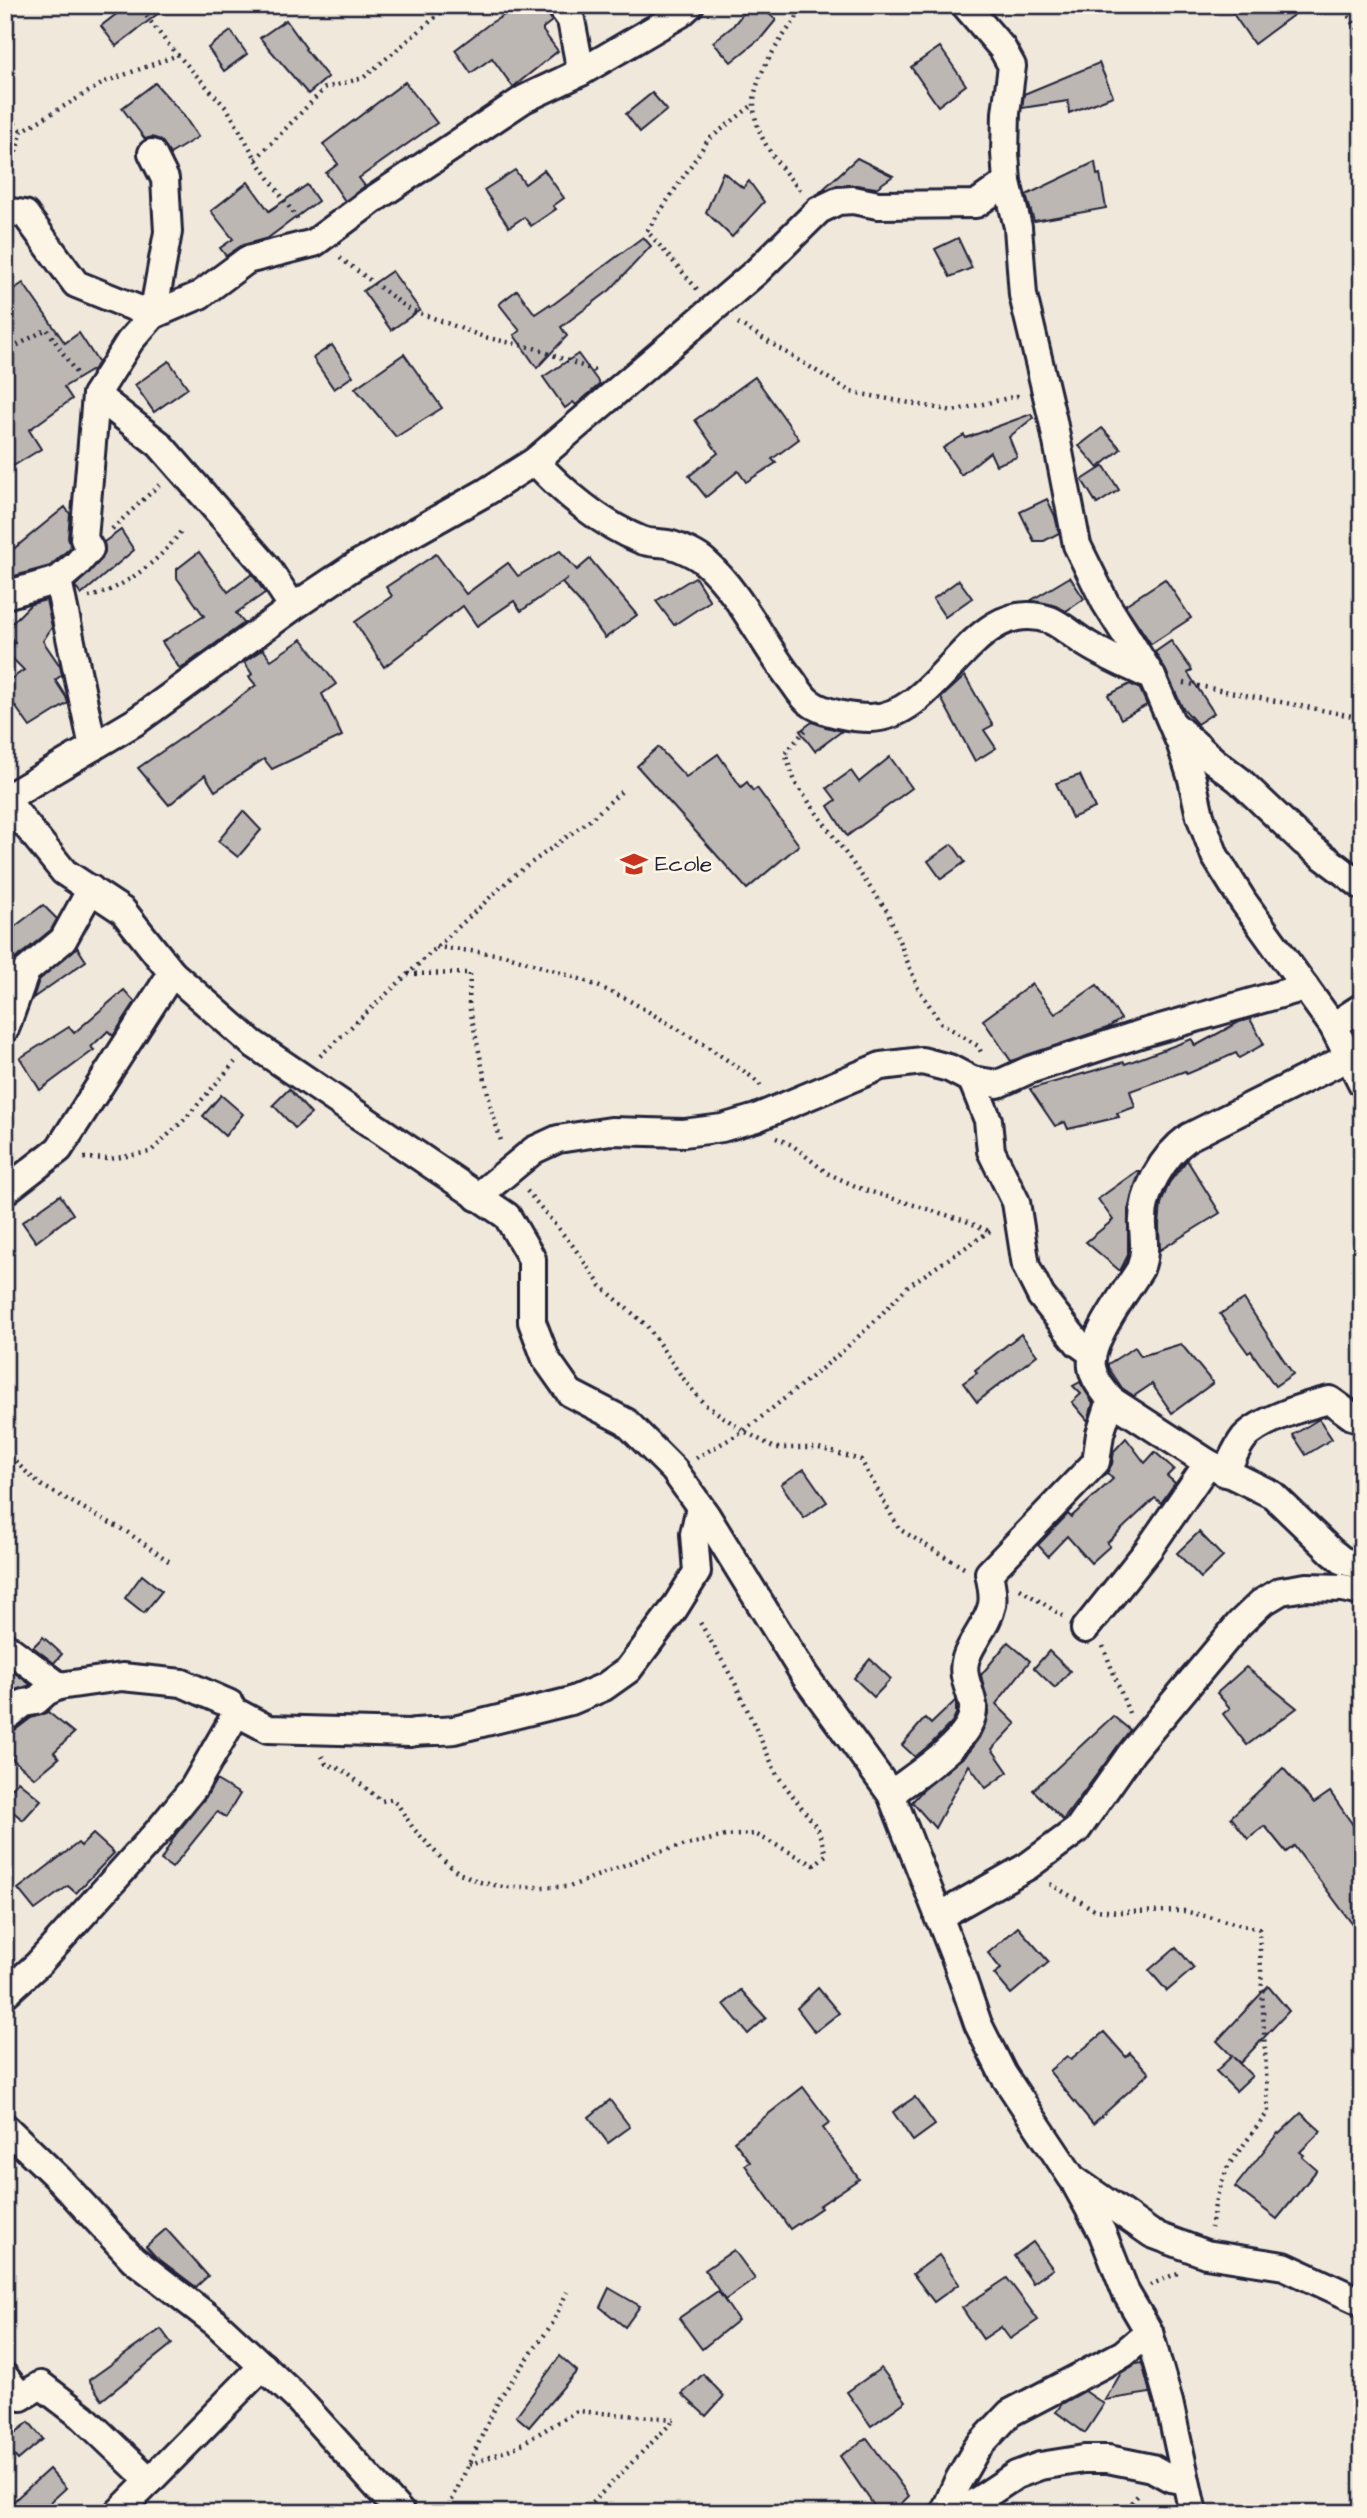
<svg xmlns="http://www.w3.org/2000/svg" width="1367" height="2518" font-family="'Architects Daughter',sans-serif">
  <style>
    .building { fill: #bcb7b3; stroke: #22223b; stroke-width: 2 }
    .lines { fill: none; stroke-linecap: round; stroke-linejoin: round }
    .street-casing { stroke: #22223b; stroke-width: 32 }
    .path { stroke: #22223b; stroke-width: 4.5; stroke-dasharray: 2 5; stroke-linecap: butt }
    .street { stroke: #fcf5e5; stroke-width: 26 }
    .labels { text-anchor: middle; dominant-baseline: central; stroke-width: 5; stroke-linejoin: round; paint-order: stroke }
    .poi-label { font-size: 23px; fill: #22223b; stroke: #fcf5e5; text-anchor: start }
  </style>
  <rect width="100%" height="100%" fill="#efe8db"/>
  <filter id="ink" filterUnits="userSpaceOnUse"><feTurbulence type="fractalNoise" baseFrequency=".0143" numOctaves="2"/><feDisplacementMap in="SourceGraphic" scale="14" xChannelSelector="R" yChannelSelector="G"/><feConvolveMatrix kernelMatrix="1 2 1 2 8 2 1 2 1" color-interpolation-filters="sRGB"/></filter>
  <g filter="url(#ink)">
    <g class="building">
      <polygon points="128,5 169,5 116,46 101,26"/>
      <polygon points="521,5 544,5 552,21 543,28 543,31 558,51 513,87 492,58 471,73 455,50 489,24"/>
      <polygon points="750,5 759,5 776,20 762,37 731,62 713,42 732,27"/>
      <polygon points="1227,5 1307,5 1254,44"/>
      <polygon points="286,20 306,48 305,49 328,77 308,94 260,38"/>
      <polygon points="231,31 247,54 224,71 208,48"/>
      <polygon points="940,47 966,85 938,106 911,67"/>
      <polygon points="1099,63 1113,96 1069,113 1068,101 1022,108 1024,94"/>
      <polygon points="405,82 437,123 359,178 365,186 345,201 326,173 338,164 323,144"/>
      <polygon points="155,83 182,113 198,137 170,154 160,140 152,137 145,139 122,108"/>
      <polygon points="652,93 667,110 640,132 626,114"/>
      <polygon points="857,158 893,176 876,188 856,185 837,185 819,193"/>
      <polygon points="1095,162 1097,175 1100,174 1106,208 1034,221 1026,195"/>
      <polygon points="515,170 525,184 544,170 564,198 553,206 556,209 531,226 524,217 509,227 484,190"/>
      <polygon points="723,172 743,188 749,181 764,202 732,237 706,212"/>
      <polygon points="248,182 269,211 307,185 318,201 268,238 243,245 226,256 220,248 233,239 211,211"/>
      <polygon points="643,237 651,246 610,290 561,327 567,336 537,368 514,335 520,331 499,304 517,290 535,314 550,304 551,306"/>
      <polygon points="958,238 972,268 950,277 935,249"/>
      <polygon points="392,271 420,310 391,330 363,291"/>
      <polygon points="23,283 65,343 79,333 98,362 94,369 64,387 72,399 29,430 41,449 5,471 5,295"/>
      <polygon points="332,345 353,376 334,389 313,358"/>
      <polygon points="404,354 442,408 396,437 355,388"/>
      <polygon points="578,354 600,384 576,405 573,402 565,408 543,377"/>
      <polygon points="169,361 188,388 154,412 135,385"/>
      <polygon points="755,377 799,439 772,459 776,463 746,482 738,471 706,497 689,476 718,453 695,420"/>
      <polygon points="1031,414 1033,418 1009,437 1017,457 996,465 990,452 961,475 943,448 964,435 966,438"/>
      <polygon points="1102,428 1121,449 1098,468 1079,446"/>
      <polygon points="1104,466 1119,490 1097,504 1082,480"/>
      <polygon points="1047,499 1055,516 1059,533 1044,541 1034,541 1020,512"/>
      <polygon points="65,507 70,514 68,538 71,547 50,566 7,578 5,556"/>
      <polygon points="121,530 134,550 81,595 75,586 102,559 105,551 104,542"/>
      <polygon points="560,551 577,570 590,559 637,615 605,638 581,604 562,583 568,578 521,611 514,601 477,626 463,606 384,667 355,622 392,596 386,587 436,554 466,594 508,563 518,576"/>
      <polygon points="199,552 228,592 252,574 265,593 236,613 244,623 180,669 162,642 204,616 177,578 177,569"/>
      <polygon points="695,577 710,601 674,625 656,601"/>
      <polygon points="1070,577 1084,599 1066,611 1053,605 1030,601"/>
      <polygon points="1165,579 1191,618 1151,644 1125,605"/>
      <polygon points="959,580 972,598 945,617 933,599"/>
      <polygon points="46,600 52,627 43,641 60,666 62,675 55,680 66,697 68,703 30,727 5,692 5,683 24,670 6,652 15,643 5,630 31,604"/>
      <polygon points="302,639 336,684 322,694 342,736 272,769 264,759 215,791 205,775 169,805 138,768 221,711 256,685 249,677 252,674 244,662 263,649 271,660"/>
      <polygon points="1171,641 1192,670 1188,673 1214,713 1197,724 1182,707 1166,671 1155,652"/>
      <polygon points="965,676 993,725 984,730 996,748 975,761 941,698"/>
      <polygon points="1130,684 1140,689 1147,705 1121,719 1108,695"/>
      <polygon points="812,722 826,727 842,731 815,751 800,731"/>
      <polygon points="658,747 686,777 718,754 741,787 747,782 753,791 757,788 799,845 747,889 637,766"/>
      <polygon points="890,757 912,788 847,836 828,806 836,800 827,788 851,771 859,782"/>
      <polygon points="1080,775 1095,808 1072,818 1056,783"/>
      <polygon points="243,811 261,830 238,857 218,841"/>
      <polygon points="952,844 965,862 941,879 928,861"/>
      <polygon points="43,905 57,919 51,930 15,959 8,976 5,972 5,934"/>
      <polygon points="77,947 86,961 33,998 39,980"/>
      <polygon points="1032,984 1055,1014 1097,985 1121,1019 1107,1028 1011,1061 983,1020"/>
      <polygon points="124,990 135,1002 113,1036 108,1031 91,1047 94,1050 40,1090 20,1058 69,1027 74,1033"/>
      <polygon points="1250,1019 1264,1044 1239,1058 1236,1053 1187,1074 1185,1071 1130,1091 1135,1107 1117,1113 1119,1117 1068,1129 1065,1122 1055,1126 1030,1089 1124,1062 1125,1064 1192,1039 1195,1046 1239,1022"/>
      <polygon points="289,1089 311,1114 295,1128 273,1105"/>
      <polygon points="221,1095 243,1114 225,1136 203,1116"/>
      <polygon points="1187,1160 1220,1213 1160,1250 1159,1226 1161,1204 1169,1183"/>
      <polygon points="1137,1171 1140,1171 1128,1210 1128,1255 1120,1271 1086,1242 1113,1220 1098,1199"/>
      <polygon points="60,1195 73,1214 36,1242 22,1222"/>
      <polygon points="1244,1299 1293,1374 1275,1386 1251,1351 1248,1353 1220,1314"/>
      <polygon points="1021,1334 1037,1355 977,1402 963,1383 977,1373 975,1370"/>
      <polygon points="1181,1344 1213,1383 1172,1413 1152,1384 1134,1396 1122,1388 1108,1367 1108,1364 1135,1347 1141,1356"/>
      <polygon points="1080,1382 1093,1403 1088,1421 1072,1402 1081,1394 1073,1386"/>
      <polygon points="1319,1419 1332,1439 1306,1455 1293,1435"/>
      <polygon points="1126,1438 1145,1463 1155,1452 1174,1469 1167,1476 1175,1483 1161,1503 1155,1498 1107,1543 1110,1546 1091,1563 1067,1536 1048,1556 1038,1545 1068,1514 1071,1517 1113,1479 1107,1473 1112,1464 1114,1451"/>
      <polygon points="804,1469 827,1502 804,1518 781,1484"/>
      <polygon points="1199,1532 1223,1557 1201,1578 1177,1553"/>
      <polygon points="142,1575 162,1591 144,1613 125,1598"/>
      <polygon points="43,1637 62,1654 54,1663 33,1647"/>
      <polygon points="1008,1642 1030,1661 996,1704 1016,1724 992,1749 1008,1772 986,1788 969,1765 935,1828 912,1802 922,1791 966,1755 979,1738 985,1725 989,1708 981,1675"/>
      <polygon points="1049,1651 1070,1671 1055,1688 1034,1668"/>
      <polygon points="870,1659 891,1679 874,1697 854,1678"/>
      <polygon points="1246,1667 1297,1708 1247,1745 1223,1714 1230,1708 1217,1693"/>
      <polygon points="12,1671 31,1685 15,1690 5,1698 5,1677"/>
      <polygon points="956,1700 956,1714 952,1722 932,1743 915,1757 902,1745 925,1718 931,1724"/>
      <polygon points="48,1712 74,1733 54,1752 59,1758 35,1778 5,1753 5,1733 15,1730 31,1718"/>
      <polygon points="1113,1716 1130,1730 1063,1820 1033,1790"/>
      <polygon points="1283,1768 1314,1803 1330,1792 1362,1838 1362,1937 1294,1846 1286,1852 1265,1826 1248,1839 1231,1817"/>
      <polygon points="216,1780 240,1794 226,1817 217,1812 172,1868 161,1860 176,1834 206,1797"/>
      <polygon points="18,1781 41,1800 23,1820 5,1805 5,1796"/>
      <polygon points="93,1834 114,1853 76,1893 68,1886 35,1910 18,1889 78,1843 81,1846"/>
      <polygon points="1018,1927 1049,1962 1011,1994 994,1974 1001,1969 988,1953"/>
      <polygon points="1176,1947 1194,1968 1167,1991 1149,1970"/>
      <polygon points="1268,1986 1289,2011 1240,2063 1233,2057 1252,2076 1236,2091 1216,2071 1232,2056 1217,2041"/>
      <polygon points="818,1988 839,2013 815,2032 797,2008"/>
      <polygon points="741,1990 766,2018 748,2034 724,2004"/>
      <polygon points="1104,2032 1126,2057 1130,2053 1149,2073 1093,2124 1049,2071 1067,2056 1071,2059"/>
      <polygon points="803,2087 830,2123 823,2128 859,2179 819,2206 821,2208 790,2229 745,2165 750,2162 734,2141"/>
      <polygon points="915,2097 935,2125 913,2141 893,2112"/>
      <polygon points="610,2100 630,2127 608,2143 589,2117"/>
      <polygon points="1301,2113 1321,2131 1300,2152 1304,2155 1302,2157 1317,2170 1277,2219 1235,2187 1278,2133 1279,2134"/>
      <polygon points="166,2229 208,2276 196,2287 155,2256 146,2246"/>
      <polygon points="1033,2242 1053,2269 1033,2283 1014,2256"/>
      <polygon points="734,2250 755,2279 725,2300 705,2270"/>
      <polygon points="939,2255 959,2284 934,2302 913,2274"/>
      <polygon points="1007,2278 1038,2320 1010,2339 1001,2327 983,2339 962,2308"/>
      <polygon points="609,2288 640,2306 625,2327 600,2307"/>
      <polygon points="718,2291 738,2320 702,2349 679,2318"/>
      <polygon points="161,2329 172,2344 102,2400 89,2380"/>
      <polygon points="560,2356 577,2371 529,2427 516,2416"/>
      <polygon points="1142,2363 1150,2393 1105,2400 1121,2373 1136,2364"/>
      <polygon points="881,2368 906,2401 871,2426 847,2392"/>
      <polygon points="703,2374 724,2396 706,2416 682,2394"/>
      <polygon points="1085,2391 1104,2404 1085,2433 1056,2412 1062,2404"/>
      <polygon points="29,2422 43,2439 18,2460 5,2445 5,2441"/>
      <polygon points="867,2438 909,2496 892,2513 879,2513 840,2456"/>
      <polygon points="49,2469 66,2488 39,2513 5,2513 5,2509"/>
    </g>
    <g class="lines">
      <defs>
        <g id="street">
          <polyline points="560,5 571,20 581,72"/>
          <polyline points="965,5 1002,48 1012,66 1006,113 1005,153 1007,182 1018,227 1023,295 1053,421 1077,545 1105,602 1152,677 1181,745 1192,779 1200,816 1215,856 1243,901 1333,1026 1362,1083"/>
          <polyline points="5,211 25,214 76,284 153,315 168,232 165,179 152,153"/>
          <polyline points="96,395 159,444 266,566 293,607"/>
          <path d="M535 461C563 492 601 524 641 540 650 544 662 542 672 545 682 548 697 555 705 562 741 594 760 639 789 677 795 684 801 696 809 702 823 713 852 718 870 718 942 717 972 592 1050 620 1064 626 1077 639 1090 646 1110 658 1132 667 1152 677"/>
          <polyline points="5,595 58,580"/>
          <polyline points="1175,726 1214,761 1239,780 1304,842 1362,886"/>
          <polyline points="93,747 58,580 77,564 90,549 84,539 96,395 130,341 153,315 200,295 247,260 314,243 371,201 524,99 581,72 680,14 690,5"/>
          <polyline points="5,799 64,872 123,911 172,973 252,1043 507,1216 532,1259 532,1322 546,1359 570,1393 626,1422 674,1470 706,1515 805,1676 891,1794 956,1960 978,2024 1003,2074 1072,2178 1152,2234 1206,2254 1284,2266 1362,2302"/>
          <polyline points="5,799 135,722 293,607 356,565 486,492 535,461 756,272 819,210 838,201 853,200 878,205 976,204 1007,182"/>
          <polyline points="1333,1026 1362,1007"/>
          <polyline points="5,1029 26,971 63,940 91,889"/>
          <polyline points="972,1080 988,1120 991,1151 1016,1202 1026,1266 1041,1296 1078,1343 1092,1353"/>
          <polyline points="5,1191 59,1149 172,973"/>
          <polyline points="477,1197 534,1150 558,1139 611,1131 684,1133 722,1128 756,1118 881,1066 922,1061 949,1068 972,1080 998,1084 1029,1070 1143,1033 1305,987"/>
          <path d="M1111 1400C1103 1390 1094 1380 1092 1367 1088 1341 1126 1292 1140 1269 1146 1254 1144 1243 1143 1226 1141 1192 1163 1156 1189 1137L1349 1057"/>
          <path d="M1225 1473C1231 1462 1236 1448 1244 1438 1260 1420 1307 1405 1330 1400L1352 1416 1362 1419"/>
          <polyline points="1085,1629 1148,1550 1208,1463"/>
          <polyline points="5,1646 59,1686"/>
          <path d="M5 1718 24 1703 36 1701 46 1692 59 1686 122 1677 182 1683 230 1704 234 1711 268 1729 410 1733C425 1730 439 1732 454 1730L571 1701 604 1687 628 1670 674 1609 697 1572 694 1534 700 1507"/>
          <path d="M891 1794C915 1775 976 1739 973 1706 971 1690 960 1675 966 1658 972 1640 988 1624 992 1605 994 1594 991 1584 989 1573L1096 1462 1100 1434 1111 1400 1208 1463 1273 1495 1332 1552 1343 1561 1362 1565"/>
          <polyline points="938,1917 1028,1866 1077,1830 1132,1752 1239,1624 1261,1603 1281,1591 1306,1587 1343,1588 1362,1592"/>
          <polyline points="5,1994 38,1964 160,1829 194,1787 233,1719 234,1711"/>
          <polyline points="5,2127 59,2179 133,2259 216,2323 297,2398 401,2513"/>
          <polyline points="1076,2185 1102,2232 1126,2293 1149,2332 1169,2402 1193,2513"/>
          <polyline points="5,2377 21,2397 41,2385 83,2417 150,2481"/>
          <polyline points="118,2513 263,2366"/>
          <polyline points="944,2513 957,2483 977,2448 1010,2413 1123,2354 1149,2332"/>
          <polyline points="945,2513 974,2503 1016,2475 1040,2466 1084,2459 1108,2459 1152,2468 1170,2478 1186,2481"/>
        </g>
      </defs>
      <use href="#street" class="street-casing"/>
      <g class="path">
        <polyline points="138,5 167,43 228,110 256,159 298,220"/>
        <polyline points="1340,5 1362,34"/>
        <polyline points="5,113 22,131"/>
        <polyline points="256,159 325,88 363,78 450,5"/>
        <polyline points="6,186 22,131 105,82 178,55"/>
        <path d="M800 190C781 168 754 137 754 105 753 73 788 29 806 5"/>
        <polyline points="340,258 409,309 484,337 534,348 598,372"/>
        <polyline points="697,289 647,231 708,140 754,104"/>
        <polyline points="738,323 851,392 953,411 1017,396 1021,398"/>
        <polyline points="5,352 47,329 78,376"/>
        <polyline points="112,529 159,485"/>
        <path d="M89 597C121 591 166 556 183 528"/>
        <polyline points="1184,683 1362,718"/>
        <polyline points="805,730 785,754 796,784 887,911 918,988 941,1023 978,1046 982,1054"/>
        <polyline points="436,947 505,955 586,981 625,998 705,1045 752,1077 763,1088"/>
        <polyline points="408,974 470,973 469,1005 492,1112 502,1144"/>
        <polyline points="320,1056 512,877 591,819 623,790"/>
        <polyline points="776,1138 792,1145 827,1173 862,1189 966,1221 991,1232"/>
        <polyline points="84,1158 110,1159 150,1152 185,1119 235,1062"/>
        <polyline points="527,1191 573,1246 601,1286 647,1326 682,1377 704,1404 744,1431 775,1448 819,1448 861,1460 899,1529 964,1568"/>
        <polyline points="5,1452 39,1484 127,1532 170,1562"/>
        <polyline points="696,1458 744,1431 836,1357 873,1323 908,1286 993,1229"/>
        <polyline points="1020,1589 1063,1616"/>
        <polyline points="1103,1646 1129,1713"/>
        <polyline points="322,1756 326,1764 343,1770 382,1801 391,1799 398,1805 413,1828 441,1858 459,1873 480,1882 503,1887 569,1887 657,1852 725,1836 755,1834 814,1865 826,1855 818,1829 777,1775 735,1683 698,1619"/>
        <polyline points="1050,1884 1095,1910 1119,1912 1184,1911 1259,1929 1268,2112 1228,2166 1216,2199 1211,2228"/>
        <polyline points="1150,2285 1178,2273"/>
        <polyline points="469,2465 518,2446 577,2411 674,2419"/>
        <polyline points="446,2513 499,2399 552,2324 567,2292"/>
        <polyline points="582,2513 674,2420"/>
        <polyline points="1122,2513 1140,2493"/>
      </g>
      <use href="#street" class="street"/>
    </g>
  </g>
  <defs>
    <symbol id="school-bare" viewBox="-9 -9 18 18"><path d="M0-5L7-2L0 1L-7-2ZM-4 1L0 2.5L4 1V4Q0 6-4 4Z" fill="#c8321e" stroke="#fcf5e5" stroke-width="2.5" paint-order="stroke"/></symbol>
  </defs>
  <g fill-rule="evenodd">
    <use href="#school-bare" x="615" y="845" width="38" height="38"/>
  </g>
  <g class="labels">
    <g class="poi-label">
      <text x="655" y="864">Ecole</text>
    </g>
  </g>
  <rect width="1367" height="2518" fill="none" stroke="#fcf5e5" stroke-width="28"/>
  <rect x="14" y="14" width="1339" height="2490" fill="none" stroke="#22223b" stroke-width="2.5" filter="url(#ink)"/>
</svg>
